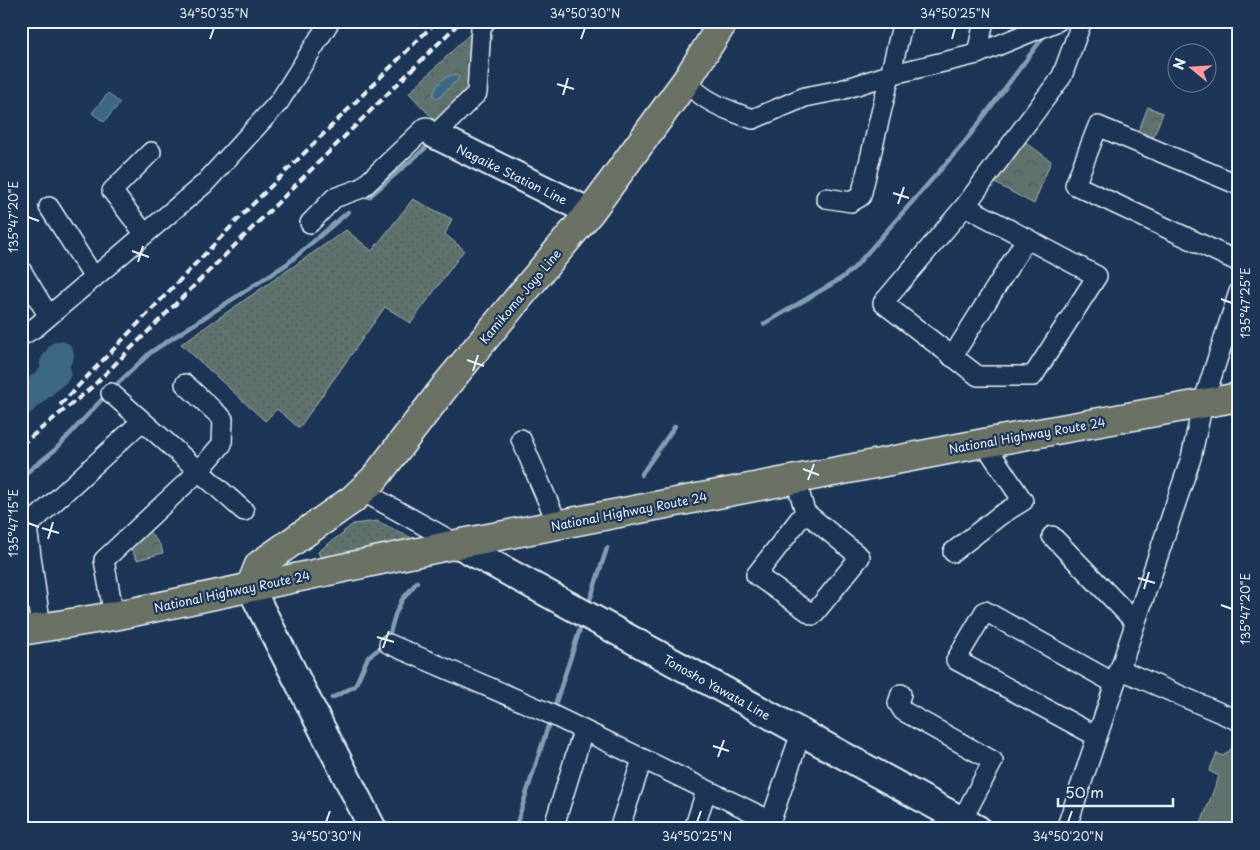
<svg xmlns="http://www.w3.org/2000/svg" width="1260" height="850" font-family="'Playpen Sans',sans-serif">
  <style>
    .grass { fill: url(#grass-dots); stroke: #a4b2b2 }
    .park { fill: url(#park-crowns); stroke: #a4b2b2 }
    .pitch { fill: #5f726d; stroke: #a4b2b2 }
    .water { fill: #3d6783; stroke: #819eb2 }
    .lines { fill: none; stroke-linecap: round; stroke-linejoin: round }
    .stream { stroke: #819eb2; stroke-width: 4.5 }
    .river { stroke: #3d6783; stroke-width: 28 }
    .street-casing { stroke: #e8f1f8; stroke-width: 22 }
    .secondary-casing { stroke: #e8f1f8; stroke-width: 30 }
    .primary-casing { stroke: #e8f1f8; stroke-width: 31 }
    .highway-casing { stroke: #e8f1f8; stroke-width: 31 }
    .street { stroke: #1d3557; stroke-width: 19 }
    .secondary { stroke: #1d3557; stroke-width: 26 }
    .primary { stroke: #6a7266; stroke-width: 28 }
    .highway { stroke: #6a7266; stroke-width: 28 }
    .rail { stroke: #e8f1f8; stroke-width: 4; stroke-dasharray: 8 4; stroke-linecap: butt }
    .ticks { fill: none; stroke: #e8f1f8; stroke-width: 2 }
    .labels { text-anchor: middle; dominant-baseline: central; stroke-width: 4.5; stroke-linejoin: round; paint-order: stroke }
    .street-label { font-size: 12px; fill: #e8f1f8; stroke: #1d3557 }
    .neatline { fill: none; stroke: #e8f1f8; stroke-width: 2 }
    .ticks-label { font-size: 12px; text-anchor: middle; fill: #e8f1f8 }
  </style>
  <defs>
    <pattern id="grass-dots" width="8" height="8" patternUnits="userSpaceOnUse" patternTransform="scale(1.25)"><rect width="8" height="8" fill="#5f726d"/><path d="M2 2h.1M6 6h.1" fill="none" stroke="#515b5a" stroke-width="1.8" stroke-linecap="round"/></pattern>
    <pattern id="park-crowns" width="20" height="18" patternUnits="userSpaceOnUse" patternTransform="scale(1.25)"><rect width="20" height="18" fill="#5f726d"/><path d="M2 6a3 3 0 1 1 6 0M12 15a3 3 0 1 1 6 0" fill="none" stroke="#515b5a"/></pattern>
  </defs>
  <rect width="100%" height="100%" fill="#1d3557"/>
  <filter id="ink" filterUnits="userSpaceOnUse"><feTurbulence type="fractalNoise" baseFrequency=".02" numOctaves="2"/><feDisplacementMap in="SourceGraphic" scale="10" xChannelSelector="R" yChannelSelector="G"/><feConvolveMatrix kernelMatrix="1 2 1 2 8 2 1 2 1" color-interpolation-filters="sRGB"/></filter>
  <g filter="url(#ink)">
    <g class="grass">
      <polygon points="413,199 452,219 445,234 464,250 411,323 385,307 299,428 277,409 265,421 181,344 346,230 372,251"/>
      <polygon points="377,521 410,537 411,541 320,557 318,552 340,535 344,534 343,532 353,524"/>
    </g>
    <g class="park">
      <polygon points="477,27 472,91 439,125 409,93"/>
      <polygon points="1148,107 1163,113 1153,138 1138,132"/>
      <polygon points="1024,141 1051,161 1034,204 993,182"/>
      <polygon points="147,529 161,546 163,553 137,560 129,545"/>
    </g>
    <polygon class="pitch" points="1234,740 1239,742 1239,829 1199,829 1219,776 1209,771 1217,753 1223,756 1231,749"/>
    <g class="water">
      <path d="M456 74 459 78 439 98 433 96C438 82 442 77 456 74Z"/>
      <polygon points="108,93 120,103 104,122 92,113"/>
      <polygon points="61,368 62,377 30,411 21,412 21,403"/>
    </g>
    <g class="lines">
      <g class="stream">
        <polyline points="369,197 430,144"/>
        <polyline points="764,324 842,278 854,268 964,143 1047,32"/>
        <polyline points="112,389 151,352 287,264 348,212"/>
        <polyline points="641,475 675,426"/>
        <polyline points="21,477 56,449 106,395"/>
        <polyline points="588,606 607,548"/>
        <polyline points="332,698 355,686 368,657 387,643 395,615 402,600 417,582"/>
        <polyline points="553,711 581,626"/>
        <polyline points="515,829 550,720"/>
        <polyline points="884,829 888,825"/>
      </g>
      <polyline class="river" points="21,403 57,372 54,364 60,355"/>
      <defs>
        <g id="street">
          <polyline points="977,54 984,21"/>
          <path d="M686 81C702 101 729 111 753 119L805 97 841 90 889 75 977 54 1058 21"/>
          <polyline points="1239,185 1098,126 1075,185 1239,262"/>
          <polyline points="826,198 851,202 861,196 903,21"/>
          <polyline points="965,206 1097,276 1033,376 978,376 883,303 965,206 1062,76 1082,21"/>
          <polyline points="49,207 93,276"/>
          <polyline points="310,223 334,198 362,188 426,127 435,135 477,93 481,27 486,21"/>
          <polyline points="144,233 112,191 151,152"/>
          <polyline points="21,270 48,315"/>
          <polyline points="21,336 36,327 204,184 279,102 330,21"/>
          <polyline points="952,357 1027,238"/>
          <polyline points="111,393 244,511"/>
          <polyline points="521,439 558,525"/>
          <polyline points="796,480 805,512 860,557 813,615 756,575 805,512"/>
          <polyline points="362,491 457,544"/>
          <polyline points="1052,536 1135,622"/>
          <polyline points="953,552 999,516 1023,501 984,443"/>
          <polyline points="114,616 104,560 199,471 222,444 223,419 185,384"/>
          <polyline points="41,628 27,527 142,421"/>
          <polyline points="389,644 544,711 771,821"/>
          <polyline points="1119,669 1239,721"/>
          <polyline points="901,694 898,703 903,711 993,761 962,820"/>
          <polyline points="1096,736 956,660 985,611 1114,683"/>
          <polyline points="553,829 583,731"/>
          <polyline points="619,829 642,760"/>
          <polyline points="694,829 706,791"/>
          <polyline points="768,829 801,733"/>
          <polyline points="1066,829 1191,458 1203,403 1239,292"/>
        </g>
        <g id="secondary">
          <polyline points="435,135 590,212"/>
          <polyline points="457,544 978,829"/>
          <polyline points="250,587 373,829"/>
        </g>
        <polyline id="primary" points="250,587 259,565 353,499 374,479 447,384 590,212 686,81 724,21"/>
        <polyline id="highway" points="21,631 114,616 457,544 984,443 1239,397"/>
      </defs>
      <use href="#street" class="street-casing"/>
      <use href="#secondary" class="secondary-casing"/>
      <use href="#primary" class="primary-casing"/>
      <use href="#highway" class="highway-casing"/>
      <use href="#street" class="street"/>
      <use href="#secondary" class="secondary"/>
      <use href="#primary" class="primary"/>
      <use href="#highway" class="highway"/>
      <g class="rail">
        <polyline points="60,405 249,208 437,21"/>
        <polyline points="21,445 90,389 461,21"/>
      </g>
    </g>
  </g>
  <path class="ticks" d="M210 39 214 28M581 39 585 28M952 39 955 28M557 84 574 89M563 95 568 78M893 193 909 198M898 204 904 187M28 217 39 221M132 251 149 257M138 262 143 246M1221 299 1232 303M467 360 484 366M473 371 478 355M803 469 819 475M808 480 814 464M28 523 39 527M42 528 59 533M48 539 53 522M1138 578 1155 583M1144 589 1149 572M1221 605 1232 609M377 637 394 642M383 648 389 631M713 746 729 751M718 757 724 740M326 822 330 811M697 822 701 811M1068 822 1072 811"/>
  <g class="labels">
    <g class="street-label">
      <text transform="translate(512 174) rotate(26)">Nagaike Station Line</text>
      <text transform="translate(520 296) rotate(-50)">Kamikoma Joyo Line</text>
      <text transform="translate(1027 435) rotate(-10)">National Highway Route 24</text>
      <text transform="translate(629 511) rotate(-11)">National Highway Route 24</text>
      <text transform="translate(232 591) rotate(-12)">National Highway Route 24</text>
      <text transform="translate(717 687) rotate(29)">Tonosho Yawata Line</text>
    </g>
  </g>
  <rect width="1260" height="850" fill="none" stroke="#1d3557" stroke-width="55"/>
  <g transform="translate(1192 68) rotate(288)"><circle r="24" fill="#1d3557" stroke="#6e8097"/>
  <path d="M0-4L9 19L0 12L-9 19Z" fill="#ff9aa2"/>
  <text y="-8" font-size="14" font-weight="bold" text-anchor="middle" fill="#e8f1f8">N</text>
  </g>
  <path d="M1058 798v8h115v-8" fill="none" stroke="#e8f1f8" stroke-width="2.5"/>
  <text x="1065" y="798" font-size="15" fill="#e8f1f8" stroke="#1d3557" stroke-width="4" paint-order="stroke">50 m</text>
  <rect x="28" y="28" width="1204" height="794" class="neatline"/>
  <g class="ticks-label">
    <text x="214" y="18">34°50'35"N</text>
    <text x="585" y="18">34°50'30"N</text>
    <text x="955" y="18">34°50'25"N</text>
    <text transform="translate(14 217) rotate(-90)" y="4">135°47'20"E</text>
    <text transform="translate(1246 303) rotate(-90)" y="4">135°47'25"E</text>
    <text transform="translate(14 523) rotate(-90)" y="4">135°47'15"E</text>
    <text transform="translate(1246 609) rotate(-90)" y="4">135°47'20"E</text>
    <text x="326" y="841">34°50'30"N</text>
    <text x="697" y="841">34°50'25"N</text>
    <text x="1068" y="841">34°50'20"N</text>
  </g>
</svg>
